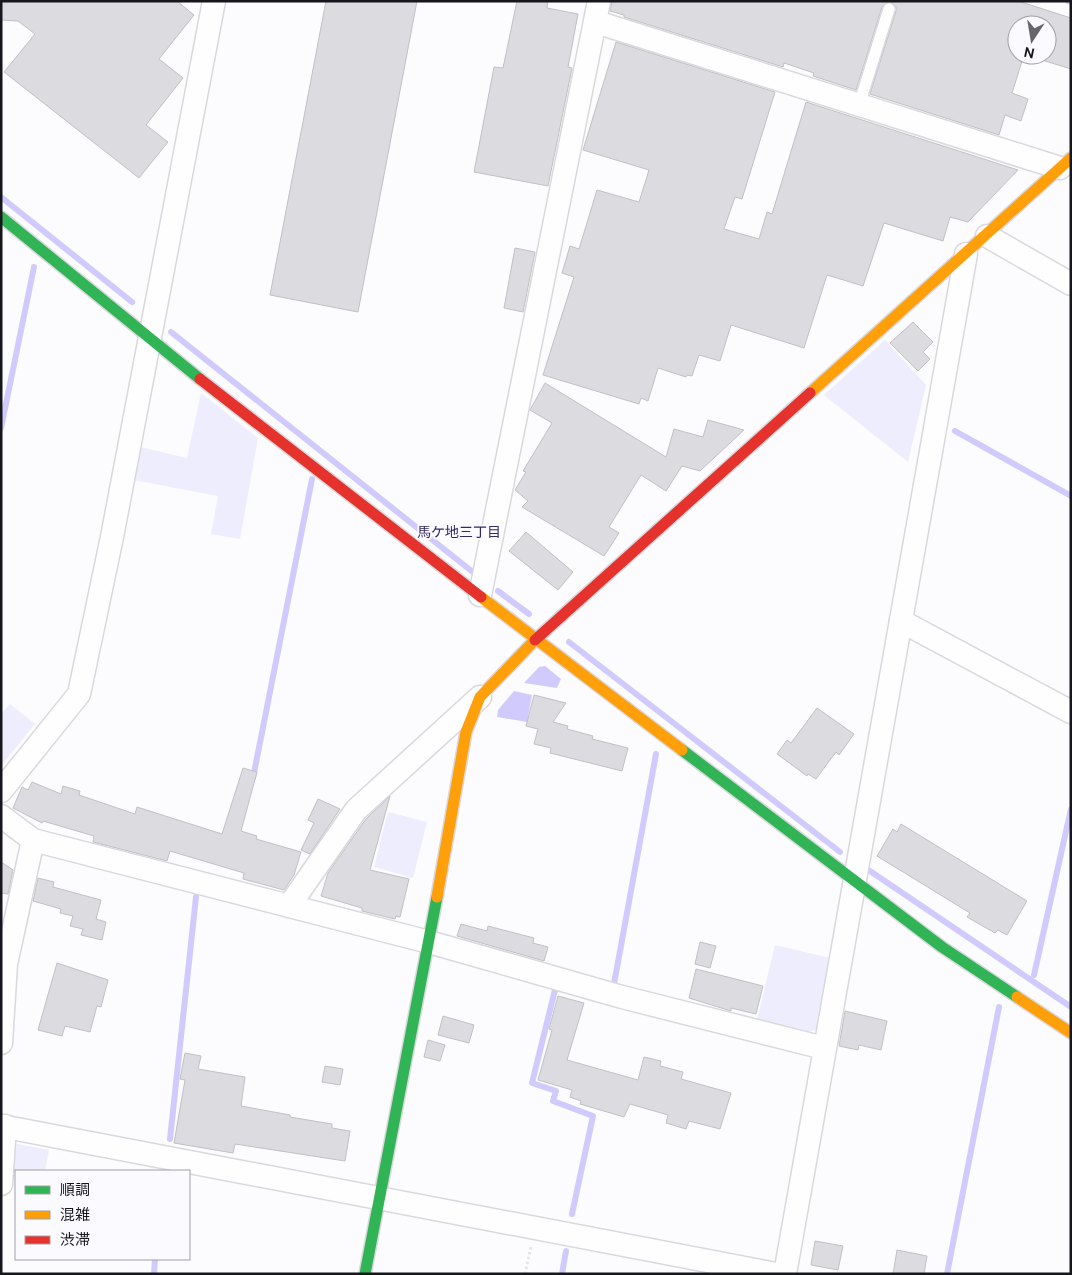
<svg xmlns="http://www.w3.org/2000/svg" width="1072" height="1275" font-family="'DM Sans','Noto Sans JP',sans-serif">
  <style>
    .green { fill: #eeedfd }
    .water { fill: #d0cbfc }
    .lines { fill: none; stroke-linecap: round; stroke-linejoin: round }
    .stream { stroke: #d0cbfc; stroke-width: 6 }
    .building { fill: #dcdbe0; stroke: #c1c0c5 }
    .lane-casing { stroke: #d9d8dd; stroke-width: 14 }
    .street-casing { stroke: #d9d8dd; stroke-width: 25 }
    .fast-casing { stroke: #d9d8dd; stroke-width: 14 }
    .slow-casing { stroke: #d9d8dd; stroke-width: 14 }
    .jam-casing { stroke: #d9d8dd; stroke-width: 14 }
    .path { stroke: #e5e5e5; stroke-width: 3; stroke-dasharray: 2.5 2.5; stroke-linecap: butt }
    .lane { stroke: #fffeff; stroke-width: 11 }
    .street { stroke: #fffeff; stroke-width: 22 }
    .fast { stroke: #30b455; stroke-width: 11 }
    .slow { stroke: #ff9f0a; stroke-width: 11 }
    .jam { stroke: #e5322d; stroke-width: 11 }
    .labels { text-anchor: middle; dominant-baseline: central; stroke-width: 4; stroke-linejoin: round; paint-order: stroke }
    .neighbourhood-label { font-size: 14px; fill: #332862; stroke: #fbfaff }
  </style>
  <rect width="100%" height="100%" fill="#fcfbfe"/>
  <g class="green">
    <polygon points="885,340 926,385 908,462 824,395"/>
    <polygon points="201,393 258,438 240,539 211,534 218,496 128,479 136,446 187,458"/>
    <polygon points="10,704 35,724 1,766 1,714"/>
    <polygon points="388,812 427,822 413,878 374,867"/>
    <polygon points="775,945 830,958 817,1029 804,1034 756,1024"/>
    <polygon points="17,1144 49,1150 45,1171 8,1172 9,1151"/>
  </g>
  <g class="water">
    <polygon points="545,666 561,679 557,688 524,683 539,667"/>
    <polygon points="514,691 532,695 527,722 497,717 498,710"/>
  </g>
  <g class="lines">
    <g class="stream">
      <polyline points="1068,1 1071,2"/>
      <polyline points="1,197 132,302"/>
      <polyline points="171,332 474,573"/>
      <polyline points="1,428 34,267"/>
      <polyline points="955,431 1071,496"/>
      <polyline points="498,591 529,614"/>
      <polyline points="569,642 840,852"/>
      <polyline points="253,778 312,479"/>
      <polyline points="870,871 1071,1007"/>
      <polyline points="1034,975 1071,809"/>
      <polyline points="614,984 656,754"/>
      <polyline points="555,990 532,1083 556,1091 553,1101 593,1116 572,1214"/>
      <polyline points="170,1139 196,897"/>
      <polyline points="154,1274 155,1259"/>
      <polyline points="562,1274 566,1251"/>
      <polyline points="947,1274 999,1007"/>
    </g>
  </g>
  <g class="building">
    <polygon points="1,1 177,1 194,15 159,59 183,78 146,125 168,142 139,178 4,72 35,34 18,21 1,20"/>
    <polygon points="326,1 417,1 358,312 270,295"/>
    <polygon points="517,1 548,1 547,8 578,14 568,67 572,68 548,186 474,172 494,67 503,68"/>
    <polygon points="612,1 1018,1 1071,18 1071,69 1026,55 1047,55 1047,25 1017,25 1017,55 1024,55 1012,93 1028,99 1021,121 1005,115 999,135 870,94 896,11 896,7 892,2 887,2 882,7 856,90 813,76 814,73 784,63 783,67 624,17 624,15 610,11"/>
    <polygon points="616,42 775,92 742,199 735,197 724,229 759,239 767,212 772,214 806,102 1018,170 968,222 950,217 943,241 884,223 863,286 827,275 804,348 731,325 720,361 699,355 692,376 687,375 686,377 658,368 648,401 641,398 639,404 543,375 574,277 562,273 570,246 579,249 597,190 639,202 649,170 583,150"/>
    <polygon points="515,248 535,252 523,312 504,308"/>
    <polygon points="913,322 933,342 923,352 930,359 918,371 890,343"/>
    <polygon points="545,383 666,457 674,429 703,437 708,420 744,430 700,471 682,466 666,491 641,475 609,527 619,533 604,556 522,507 528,501 515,490 526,472 523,471 552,423 530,410"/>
    <polygon points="526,532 573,572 558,590 509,551"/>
    <polygon points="534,695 566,703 553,722 568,726 567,729 593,736 592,739 628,748 622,771 550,753 551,748 534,744 538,729 526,726"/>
    <polygon points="817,708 854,734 839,755 836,752 816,779 808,774 807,776 777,754 787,740 791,743"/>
    <polygon points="243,768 257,772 241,831 257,836 256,839 301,852 294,875 284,890 243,879 244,873 170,851 167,861 93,842 94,836 43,821 42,823 13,808 22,787 28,790 32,782 61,794 63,786 80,791 79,795 135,814 137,807 222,834"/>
    <polygon points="390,796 370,870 409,879 400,917 396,916 395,919 362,911 362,908 321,896 328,873 366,819"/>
    <polygon points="318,799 340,809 310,854 301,850 314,823 308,820"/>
    <polygon points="901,824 1027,901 1007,935 998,930 995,933 967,917 970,913 877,856 893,829 897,832"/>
    <polygon points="1,862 13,870 8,894 1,893"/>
    <polygon points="38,878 54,882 53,887 101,900 96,919 106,922 102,940 81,935 83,929 70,926 73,916 60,913 61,909 33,901"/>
    <polygon points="461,924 487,931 488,926 534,938 533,943 548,947 544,961 457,936"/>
    <polygon points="700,942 716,946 710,968 695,964"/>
    <polygon points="57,963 108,980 101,1007 97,1006 90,1032 65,1026 62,1036 38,1030"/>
    <polygon points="696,969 763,986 756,1014 731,1008 731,1011 689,998"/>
    <polygon points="558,996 584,1003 567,1060 638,1080 644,1057 661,1061 660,1066 683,1072 681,1079 731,1093 720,1129 689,1121 686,1129 666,1123 668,1115 630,1104 624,1117 580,1104 581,1101 570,1097 572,1090 538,1080 552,1030 549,1029"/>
    <polygon points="845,1011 887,1021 881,1050 859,1045 858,1050 839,1046"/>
    <polygon points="443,1016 474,1025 469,1043 438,1035"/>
    <polygon points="428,1040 445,1045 440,1061 424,1057"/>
    <polygon points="185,1053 201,1056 198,1069 245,1077 241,1106 290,1115 290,1117 332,1124 332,1128 350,1131 345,1161 235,1144 233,1153 174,1143 185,1080 180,1079"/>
    <polygon points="325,1066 343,1069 340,1085 322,1082"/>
    <polygon points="815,1241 843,1246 838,1270 811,1265"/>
    <polygon points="897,1250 927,1256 924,1274 893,1274"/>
  </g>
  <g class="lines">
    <defs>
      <polyline id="lane" points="859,105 889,9"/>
      <g id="street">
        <polyline points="596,22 1060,168"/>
        <polyline points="987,236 1071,284"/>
        <polyline points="480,595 599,1"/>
        <polyline points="901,621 1071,712"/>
        <polyline points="1,791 79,694 112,537 214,1"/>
        <polyline points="1,816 33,840 429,942 622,997 824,1048"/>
        <polyline points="289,906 356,810 480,697"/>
        <polyline points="1,1043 6,964 33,840"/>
        <polyline points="1,1126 776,1274"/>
        <polyline points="1,1184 5,1126"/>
        <polyline points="785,1274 966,254"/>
      </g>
      <g id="fast">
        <polyline points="1,217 200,379"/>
        <polyline points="682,750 942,947 1017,997"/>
        <polyline points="365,1274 437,897"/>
      </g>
      <g id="slow">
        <polyline points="810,393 1071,158"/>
        <polyline points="481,597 682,750"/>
        <polyline points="437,897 466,732 480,697 535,640"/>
        <polyline points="1017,997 1071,1033"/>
      </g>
      <g id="jam">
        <polyline points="200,379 481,597"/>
        <polyline points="535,640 810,393"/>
      </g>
    </defs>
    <use href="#lane" class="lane-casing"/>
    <use href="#street" class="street-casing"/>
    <use href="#fast" class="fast-casing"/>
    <use href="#slow" class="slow-casing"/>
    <use href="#jam" class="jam-casing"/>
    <polyline class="path" points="525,1274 531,1247"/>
    <use href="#lane" class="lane"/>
    <use href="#street" class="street"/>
    <use href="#fast" class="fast"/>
    <use href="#slow" class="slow"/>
    <use href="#jam" class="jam"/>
  </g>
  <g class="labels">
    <g class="neighbourhood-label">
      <text x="459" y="532">馬ケ地三丁目</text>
    </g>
  </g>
  <rect width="1072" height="1275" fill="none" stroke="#16161d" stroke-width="5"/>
  <rect x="15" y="1170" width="175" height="90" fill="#fbfaff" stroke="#9f9fa5"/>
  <rect x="25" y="1186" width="25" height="8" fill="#30b455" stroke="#9f9fa5"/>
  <text x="60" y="1195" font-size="15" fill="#16161d">順調</text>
  <rect x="25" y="1211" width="25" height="8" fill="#ff9f0a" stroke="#9f9fa5"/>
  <text x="60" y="1220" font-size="15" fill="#16161d">混雑</text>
  <rect x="25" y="1236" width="25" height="8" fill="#e5322d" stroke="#9f9fa5"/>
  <text x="60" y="1245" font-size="15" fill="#16161d">渋滞</text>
  <g transform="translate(1032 40) rotate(192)"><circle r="24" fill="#fbfaff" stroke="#9f9fa5"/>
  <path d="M0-4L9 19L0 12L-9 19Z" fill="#66666c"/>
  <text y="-8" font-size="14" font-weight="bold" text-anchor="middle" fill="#16161d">N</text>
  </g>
</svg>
